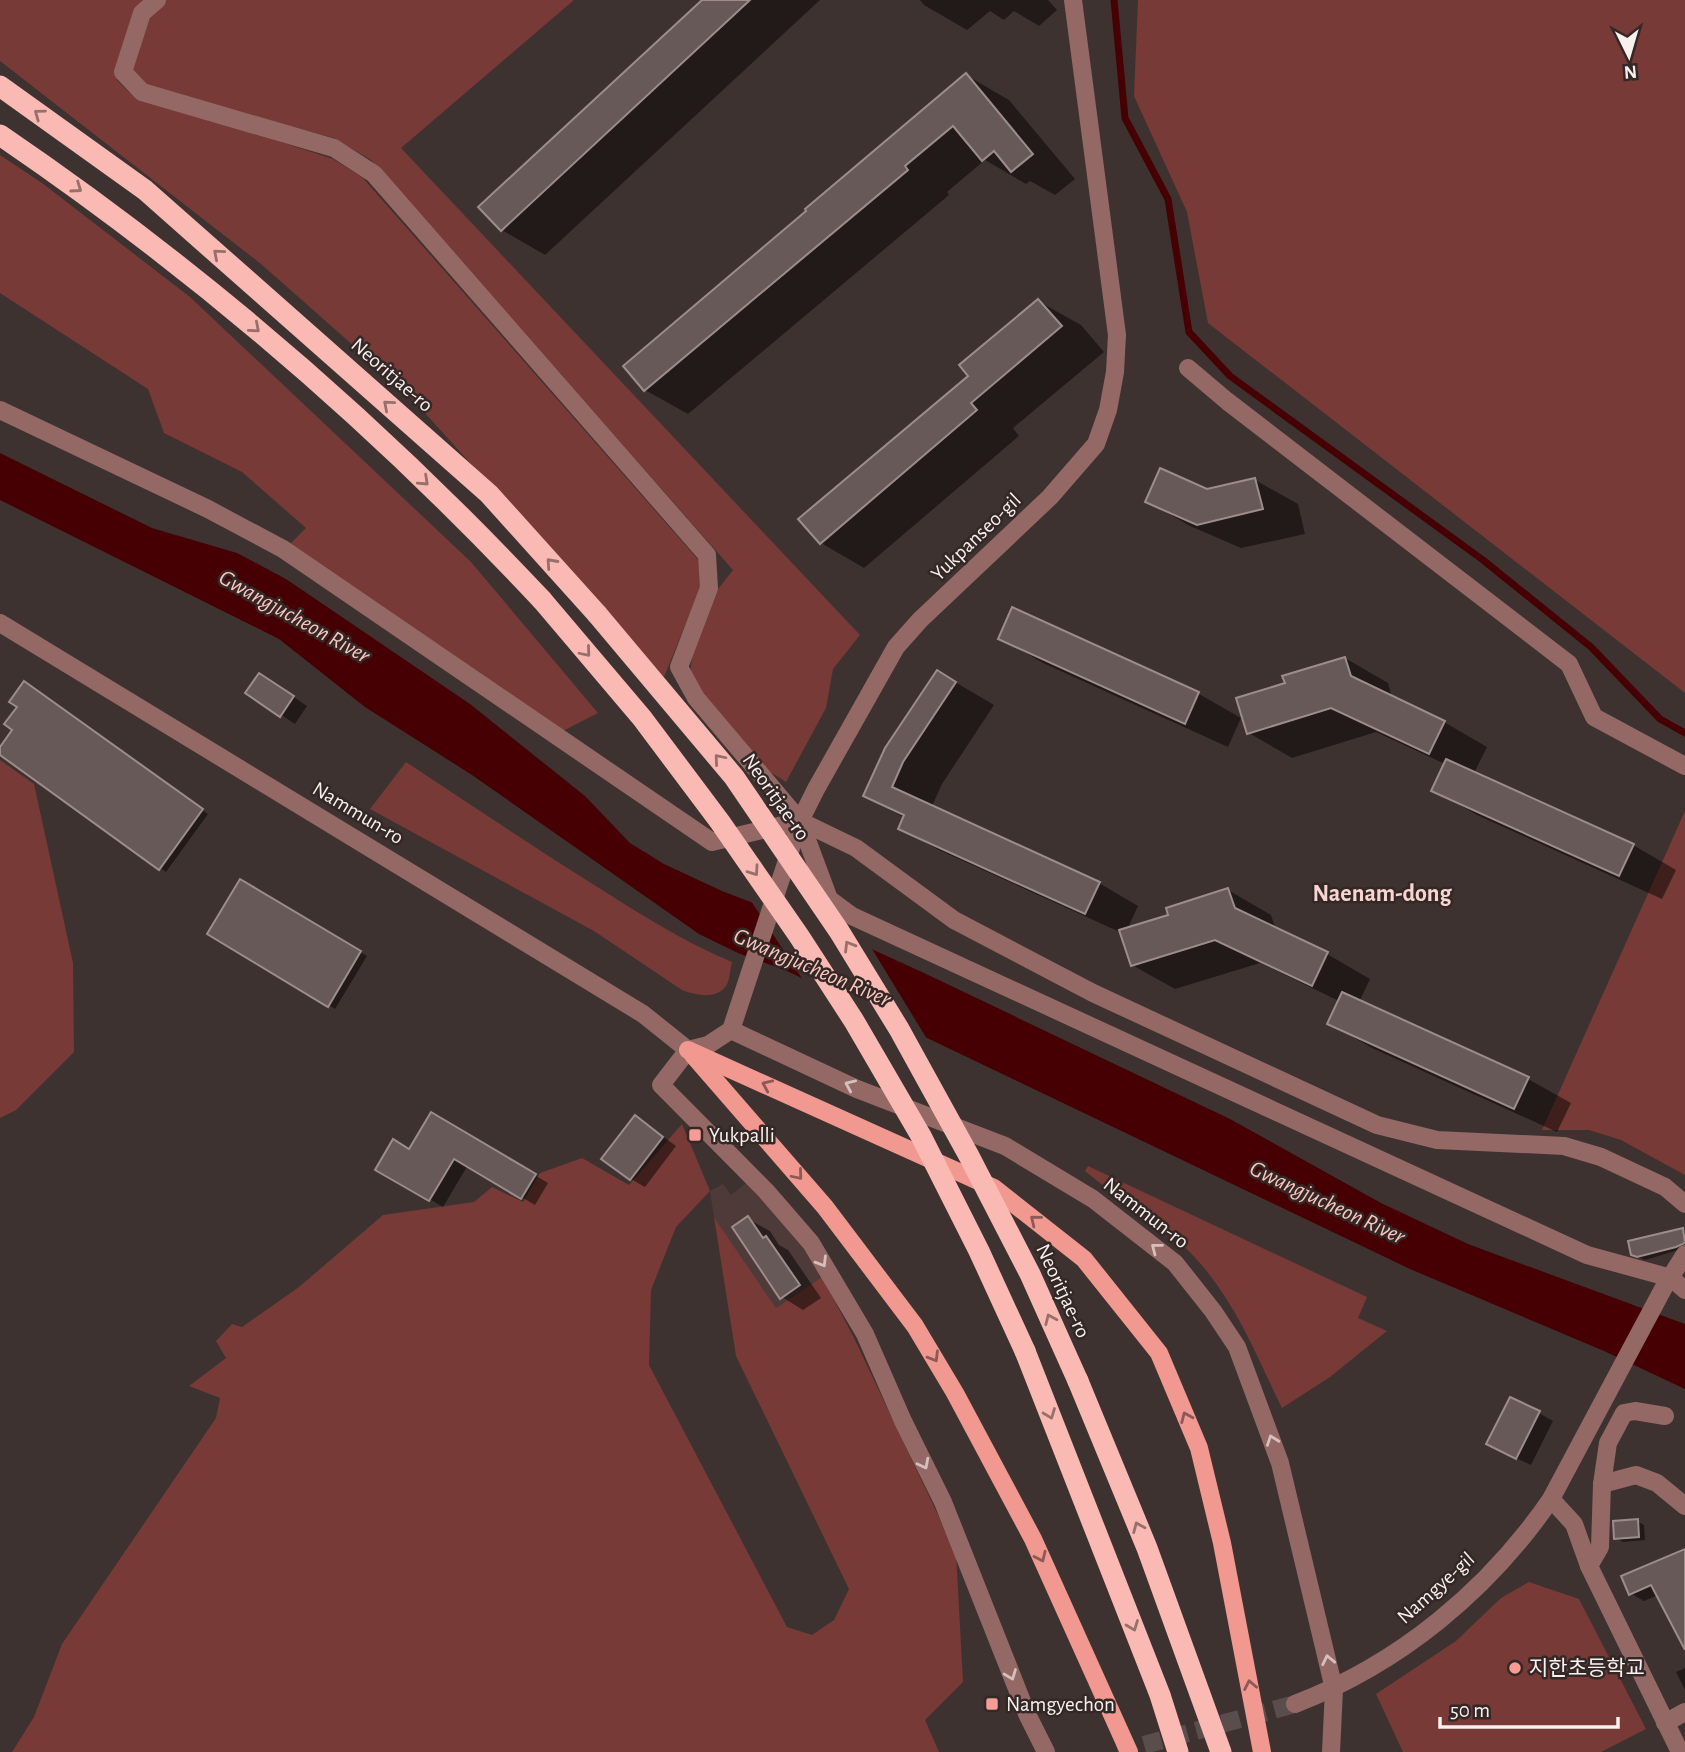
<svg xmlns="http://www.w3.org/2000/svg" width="1685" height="1752" font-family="'Alegreya Sans','Noto Sans KR',sans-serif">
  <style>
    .built { fill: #4e3b39 }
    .green { fill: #773a36 }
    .water { fill: #460004 }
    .pier { fill: #3e3230 }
    .shadow { fill: #0007 }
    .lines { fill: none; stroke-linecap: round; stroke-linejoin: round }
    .stream { stroke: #460004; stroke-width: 7 }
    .building { fill: #675958; stroke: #9c8d8b; stroke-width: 2 }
    .minor-tunnel { stroke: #5a4e4d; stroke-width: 18; stroke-dasharray: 18 9; stroke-linecap: butt }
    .minor { stroke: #946864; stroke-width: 18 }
    .major { stroke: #f19890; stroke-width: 18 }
    .highway { stroke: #fab9b3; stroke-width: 21 }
    .highway-bridge { stroke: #fab9b3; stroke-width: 21 }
    .oneway { stroke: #97706c }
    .oneway2 { stroke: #895a56 }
    .oneway3 { stroke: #d5c0be }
    .poi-dot { fill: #f59c94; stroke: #342826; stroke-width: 2.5 }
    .labels { text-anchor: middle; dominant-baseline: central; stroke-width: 5; stroke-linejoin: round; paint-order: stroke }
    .street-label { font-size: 21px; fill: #f8f0ef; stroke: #342826 }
    .poi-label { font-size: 21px; fill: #f8f0ef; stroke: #342826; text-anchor: start }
    .water-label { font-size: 23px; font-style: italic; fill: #fbc5bf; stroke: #342826 }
    .quarter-label { font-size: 24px; font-weight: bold; fill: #f8d5d1; stroke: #342826 }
  </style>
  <rect width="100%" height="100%" fill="#3e3230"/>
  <polygon class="built" points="746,1183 798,1236 822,1277 776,1308 714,1217 710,1191 723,1184 731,1195"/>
  <g class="green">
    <polygon points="0,0 574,0 401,148 860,635 833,669 826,708 786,782 761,766 690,678 692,652 711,598 733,570 371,160 334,138 116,79 129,92 333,159 362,177 702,564 700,589 664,677 406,392 261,264 0,61"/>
    <polygon points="1138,0 1685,0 1685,693 1208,323 1187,212 1134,96"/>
    <polygon points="0,155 42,183 190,297 471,562 598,713 559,733 288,546 306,528 242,472 164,433 148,389 0,293"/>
    <polygon points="0,760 34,784 73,963 74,1052 16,1110 0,1118"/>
    <path d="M406 762C468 803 529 844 591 883 637 912 682 941 732 962 730 969 730 980 726 986 716 1000 695 995 682 990L594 931 370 809Z"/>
    <polygon points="1685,811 1685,1175 1621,1140 1589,1130 1542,1130"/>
    <polygon points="682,1124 710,1191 676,1227 651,1290 649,1365 787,1627 812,1635 834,1620 849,1589 736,1356 714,1217 776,1308 822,1277 854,1338 956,1553 963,1682 925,1720 939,1752 12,1752 34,1717 62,1644 216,1418 220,1398 189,1386 226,1358 216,1341 232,1324 242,1327 299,1287 383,1215 474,1202 492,1187 523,1202 540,1173 582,1158 629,1185"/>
    <path d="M1088 1166 1367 1297 1358 1318 1387 1331 1330 1377 1282 1408C1254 1351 1230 1287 1180 1243 1151 1217 1116 1197 1085 1171Z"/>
    <polygon points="1529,1582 1579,1599 1646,1729 1601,1752 1403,1752 1376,1694 1456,1641 1501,1598"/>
  </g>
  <polygon class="water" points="0,453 152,528 237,553 286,579 470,704 585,796 630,843 664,864 722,891 865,946 924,973 1230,1119 1381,1203 1468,1244 1685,1324 1685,1389 1604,1351 1410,1269 787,971 738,953 699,934 472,775 365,707 279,639 0,500"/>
  <polygon class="pier" points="749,898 869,944 930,1044 805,983"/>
  <g class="shadow">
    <polygon points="705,0 820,0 545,255 502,230"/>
    <polygon points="920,0 1048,0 1057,10 1039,26 1014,11 1004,20 990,11 967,30 924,5"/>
    <polygon points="966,75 1009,100 1075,179 1055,195 1030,181 1026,184 985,160 947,192 949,195 688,414 645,390"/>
    <polygon points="1038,301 1081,325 1104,352 1013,428 1019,436 864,568 821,543"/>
    <polygon points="1255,480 1298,504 1305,534 1241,548 1190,526 1147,501"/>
    <polygon points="1013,609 1199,694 1241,718 1228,747 1043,663 1000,638"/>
    <polygon points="1345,658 1388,683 1392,698 1444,722 1487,747 1474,773 1633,845 1676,870 1662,899 1477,815 1434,790 1445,764 1376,732 1292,758 1249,733 1287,684"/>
    <polygon points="938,672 994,705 942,784 932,806 1099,883 1138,906 1127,930 1170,916 1228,890 1271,915 1276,930 1327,954 1370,979 1359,1002 1528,1079 1571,1103 1557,1132 1372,1048 1329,1023 1339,1001 1260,963 1175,989 1132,965 1122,933 939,850 900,828 905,818 865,796"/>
    <polygon points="273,683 307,706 295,724 247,692"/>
    <polygon points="31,687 208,814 166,872 0,753 15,730"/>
    <polygon points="241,881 367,956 335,1009 209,934"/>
    <polygon points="432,1114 548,1183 535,1205 468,1165 443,1207 378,1169 410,1151"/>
    <polygon points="636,1117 676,1146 645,1187 631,1179"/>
    <polygon points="748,1219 770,1231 779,1245 788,1250 821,1298 803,1310 782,1297"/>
    <polygon points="1683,1230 1685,1231 1685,1248 1645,1260 1632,1254"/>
    <polygon points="1539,1413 1553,1421 1531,1465 1503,1452"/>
    <polygon points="1637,1521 1644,1525 1645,1540 1623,1542 1616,1538"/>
    <polygon points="1685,1550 1685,1639 1658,1595 1644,1601 1630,1593"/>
    <polygon points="1685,1668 1685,1690 1676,1672"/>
  </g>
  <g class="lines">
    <polyline class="stream" points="1114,0 1125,118 1168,199 1189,332 1230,376 1483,560 1591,647 1660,719 1685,733"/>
  </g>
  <g class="building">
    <polygon points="702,0 750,0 501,231 478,207"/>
    <polygon points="966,73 1033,154 1011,172 994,151 982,161 953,126 905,166 908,170 644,391 623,366 806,211 805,209"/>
    <polygon points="1038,299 1062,326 971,403 977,410 820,544 798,519 968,376 959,365"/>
    <polygon points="1160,468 1207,489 1255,478 1263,509 1197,525 1145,502"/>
    <polygon points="1012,607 1199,692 1185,724 998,639"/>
    <polygon points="1345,657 1351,676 1445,721 1429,754 1331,708 1247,734 1236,698 1285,683 1282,676"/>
    <polygon points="937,670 956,682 903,762 892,787 1100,882 1085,914 898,829 904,815 863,796 885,748"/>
    <polygon points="259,673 294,696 280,717 245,693"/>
    <polygon points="24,681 203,809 159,870 0,755 0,747 12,730 4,724 17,707 9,702"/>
    <polygon points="1446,759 1634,844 1619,876 1431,791"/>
    <polygon points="240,879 361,951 328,1007 207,934"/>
    <polygon points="1228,888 1235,908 1328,952 1312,986 1215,940 1131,966 1119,930 1168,915 1166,908"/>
    <polygon points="1342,992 1529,1077 1514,1109 1327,1024"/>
    <polygon points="431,1112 536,1174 521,1199 454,1159 429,1201 375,1170 393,1139 409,1149"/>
    <polygon points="635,1115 663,1137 630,1180 601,1159"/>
    <polygon points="748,1216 763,1238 766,1236 800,1285 780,1299 732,1227"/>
    <polygon points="1683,1228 1685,1243 1676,1247 1637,1257 1631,1255 1628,1241"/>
    <polygon points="1510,1397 1540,1411 1516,1459 1486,1444"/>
    <polygon points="1638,1519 1639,1537 1614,1539 1613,1521"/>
    <polygon points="1685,1549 1685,1650 1651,1585 1629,1595 1621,1576"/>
  </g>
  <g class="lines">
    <polyline class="minor-tunnel" points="1118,1752 1295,1704"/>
    <g class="minor">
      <polyline points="157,0 142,13 123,72 142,92 334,148 374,174 707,555 709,588 679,667 696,698 800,821 856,848 954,920 1093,993 1377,1125 1437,1140 1564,1146 1601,1157 1665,1187 1685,1204"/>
      <polyline points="1188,368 1227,401 1569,664 1594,717 1685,766"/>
      <polyline points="0,410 208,509 283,549 712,842 800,821 829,899 852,916 1587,1255 1671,1278 1685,1290"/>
      <polyline points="0,623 643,1014 688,1050"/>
      <polyline points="731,1030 857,1089 1005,1146 1093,1199 1175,1263 1213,1311 1237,1347 1280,1463 1334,1689 1331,1752"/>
      <polyline points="688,1050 708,1045 731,1030 800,821 816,789 896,647 920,620 1050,497 1096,444 1108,410 1115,372 1117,335 1073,0"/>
      <polyline points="688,1050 661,1085 766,1191 811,1243 865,1334 903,1421 943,1502 1027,1714 1046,1752"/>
      <polyline points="1602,1484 1636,1475 1657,1483 1685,1506"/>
      <polyline points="1551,1499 1574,1524 1589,1566 1680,1752"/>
      <polyline points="1589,1566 1600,1547 1602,1484 1608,1443 1624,1413 1635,1411 1665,1416"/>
      <path d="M1295 1704C1399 1664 1488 1591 1551 1499L1663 1289 1685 1254"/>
      <polyline points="1665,1723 1685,1712"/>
    </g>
    <g class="major">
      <polyline points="688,1050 994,1188 1084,1259 1159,1353 1199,1448 1222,1543 1262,1752"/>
      <polyline points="693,1055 825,1207 915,1326 955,1393 1033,1539 1129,1752"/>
    </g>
    <g class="highway">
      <polyline points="0,86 145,190 489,494 597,614"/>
      <path d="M0 135C197 269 379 426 542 600"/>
      <polyline points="1025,1351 1160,1695 1178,1752"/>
      <polyline points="1078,1381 1147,1548 1221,1752"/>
    </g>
    <g class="highway-bridge">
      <polyline points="542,600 642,718 720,822 799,936 854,1021 921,1136 979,1251 1025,1351"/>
      <polyline points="597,614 734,777 839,931 899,1029 969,1156 1030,1274 1078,1381"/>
    </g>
  </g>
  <defs><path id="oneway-chevron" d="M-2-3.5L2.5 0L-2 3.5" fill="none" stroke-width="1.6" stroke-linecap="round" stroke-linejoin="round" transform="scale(1.75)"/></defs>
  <g class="oneway">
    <use href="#oneway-chevron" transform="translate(39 114) rotate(-144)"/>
    <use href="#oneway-chevron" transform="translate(77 188) rotate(35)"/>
    <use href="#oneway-chevron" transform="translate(218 254) rotate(-139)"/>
    <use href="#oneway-chevron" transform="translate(255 328) rotate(41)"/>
    <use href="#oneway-chevron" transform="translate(388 405) rotate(-139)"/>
    <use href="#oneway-chevron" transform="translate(424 481) rotate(43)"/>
    <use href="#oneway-chevron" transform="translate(551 563) rotate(-132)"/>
    <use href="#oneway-chevron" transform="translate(586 652) rotate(50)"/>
    <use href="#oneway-chevron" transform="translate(719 759) rotate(-130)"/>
    <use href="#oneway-chevron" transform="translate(754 871) rotate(55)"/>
    <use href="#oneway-chevron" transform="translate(849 946) rotate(-121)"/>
    <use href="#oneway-chevron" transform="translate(1050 1319) rotate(-114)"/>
    <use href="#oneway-chevron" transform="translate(1050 1414) rotate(69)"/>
    <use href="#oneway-chevron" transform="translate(1138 1527) rotate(-113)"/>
    <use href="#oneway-chevron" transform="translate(1133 1626) rotate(69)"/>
  </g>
  <g class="oneway2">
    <use href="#oneway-chevron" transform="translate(767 1085) rotate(-156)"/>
    <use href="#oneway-chevron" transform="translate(798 1175) rotate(50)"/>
    <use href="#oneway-chevron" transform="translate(1035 1220) rotate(-141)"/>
    <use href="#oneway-chevron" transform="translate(934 1357) rotate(59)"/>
    <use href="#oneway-chevron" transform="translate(1186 1417) rotate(-113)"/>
    <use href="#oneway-chevron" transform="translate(1041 1557) rotate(65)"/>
    <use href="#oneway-chevron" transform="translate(1250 1685) rotate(-101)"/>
  </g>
  <g class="oneway3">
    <use href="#oneway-chevron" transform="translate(850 1085) rotate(-156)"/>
    <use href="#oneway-chevron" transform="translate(1156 1248) rotate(-142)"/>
    <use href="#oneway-chevron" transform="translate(822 1262) rotate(59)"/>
    <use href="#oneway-chevron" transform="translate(1272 1440) rotate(-110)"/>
    <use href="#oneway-chevron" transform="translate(924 1464) rotate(63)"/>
    <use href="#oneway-chevron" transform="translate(1328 1660) rotate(-102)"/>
    <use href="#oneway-chevron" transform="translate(1011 1675) rotate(69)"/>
  </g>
  <g class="poi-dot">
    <rect x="688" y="1128" width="14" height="14" rx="3.5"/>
    <circle cx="1515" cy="1668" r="7"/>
    <rect x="985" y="1697" width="14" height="14" rx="3.5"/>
  </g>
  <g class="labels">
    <g class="street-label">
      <text transform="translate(392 375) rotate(41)">Neoritjae-ro</text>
      <text transform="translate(976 537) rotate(-44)">Yukpanseo-gil</text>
      <text transform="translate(776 797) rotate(55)">Neoritjae-ro</text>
      <text transform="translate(358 813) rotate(31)">Nammun-ro</text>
      <text transform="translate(1146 1213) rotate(38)">Nammun-ro</text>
      <text transform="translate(1063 1291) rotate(65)">Neoritjae-ro</text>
      <text transform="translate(1436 1588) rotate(-42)">Namgye-gil</text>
    </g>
    <g class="poi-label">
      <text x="709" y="1135">Yukpalli</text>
      <text x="1529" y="1668">지한초등학교</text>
      <text x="1006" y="1704">Namgyechon</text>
    </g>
    <g class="water-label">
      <text transform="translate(294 617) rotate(29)">Gwangjucheon River</text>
      <text transform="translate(812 968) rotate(23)">Gwangjucheon River</text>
      <text transform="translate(1327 1203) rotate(25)">Gwangjucheon River</text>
    </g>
    <g class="quarter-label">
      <text x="1382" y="894">Naenam-dong</text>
    </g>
  </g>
  <g transform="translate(1629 56) rotate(175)" stroke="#342826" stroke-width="5" paint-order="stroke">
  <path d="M0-5L12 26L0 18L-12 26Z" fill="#f8f0ef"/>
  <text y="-10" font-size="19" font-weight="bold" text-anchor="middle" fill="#f8f0ef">N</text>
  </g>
  <path d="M1440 1717v10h178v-10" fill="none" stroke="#f8f0ef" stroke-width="3.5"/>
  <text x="1450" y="1717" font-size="21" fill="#f8f0ef" stroke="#342826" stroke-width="5" paint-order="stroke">50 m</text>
</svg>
